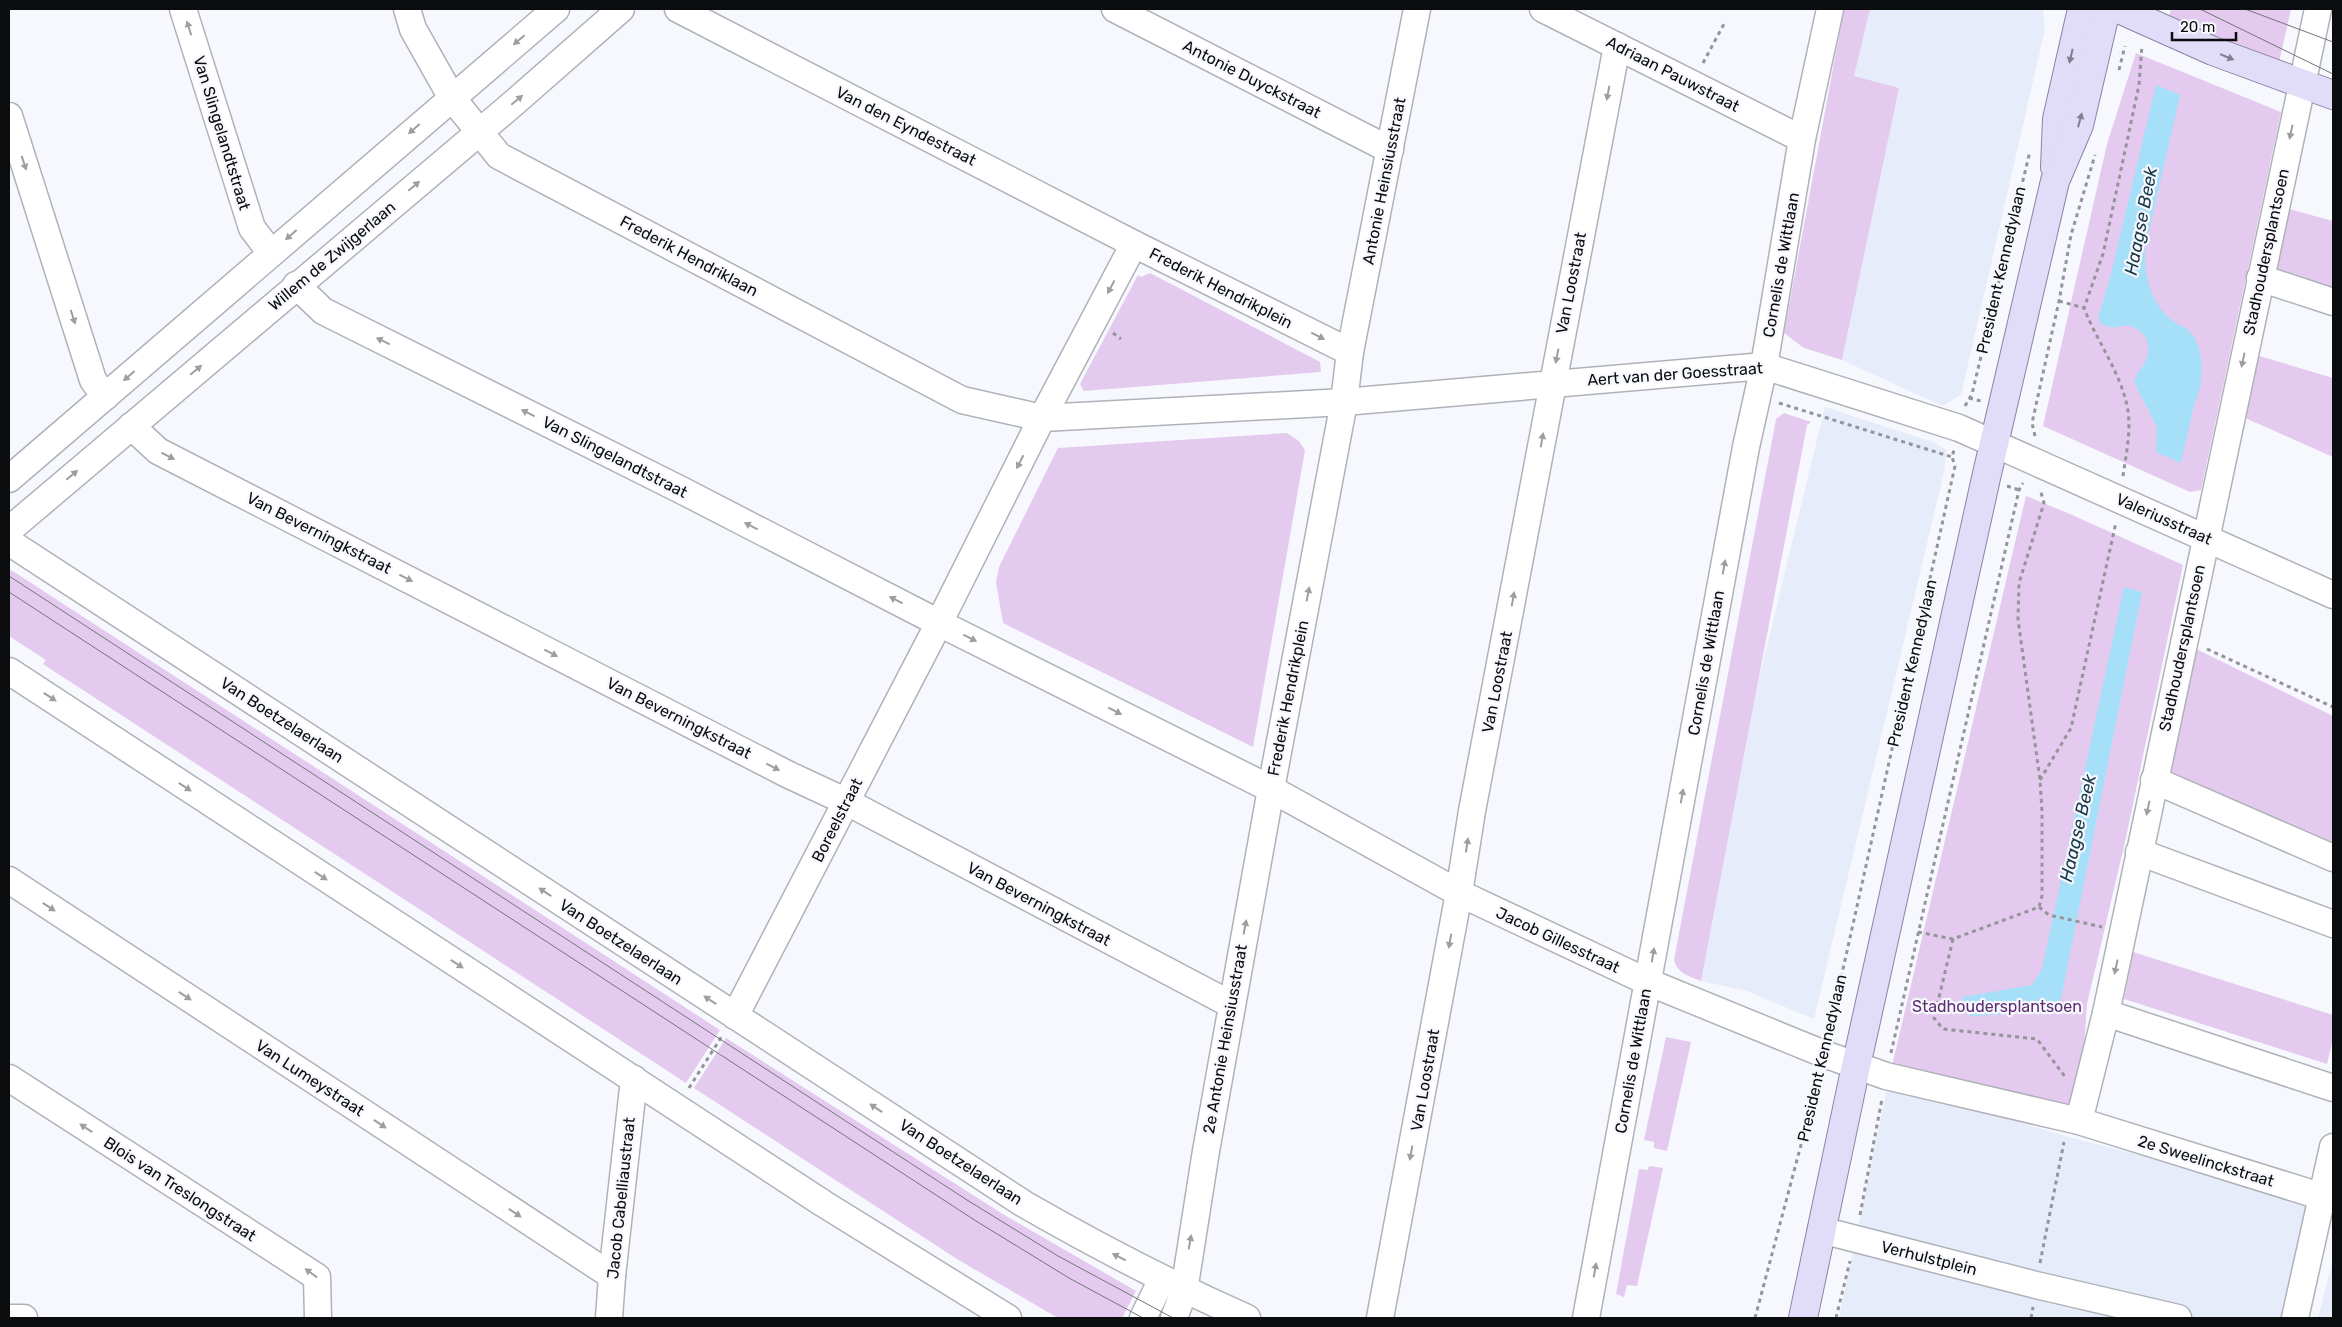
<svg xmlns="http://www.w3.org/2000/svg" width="2342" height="1327" font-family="Rubik,sans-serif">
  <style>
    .built { fill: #e6ecfa }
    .green { fill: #e3caee }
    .water { fill: #a5e0f8 }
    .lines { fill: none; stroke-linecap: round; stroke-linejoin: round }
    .minor-casing { stroke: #afb2b9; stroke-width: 29 }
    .major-casing { stroke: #8984a4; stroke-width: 30 }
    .path { stroke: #939599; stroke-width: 3; stroke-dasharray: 4 4; stroke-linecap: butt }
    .minor { stroke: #fff; stroke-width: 26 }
    .major { stroke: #e1dcf8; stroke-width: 28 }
    .tram { stroke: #747579; stroke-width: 1 }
    .oneway { fill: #9d9e9f }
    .oneway2 { fill: #817e8f }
    .labels { text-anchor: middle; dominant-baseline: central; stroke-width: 4.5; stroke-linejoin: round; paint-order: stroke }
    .street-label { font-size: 16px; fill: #0b0c0e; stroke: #f6f8fe }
    .park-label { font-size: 16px; fill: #5d2e6f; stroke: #f6f8fe }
    .water-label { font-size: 18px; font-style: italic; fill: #163946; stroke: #f6f8fe }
  </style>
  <rect width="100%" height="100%" fill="#f6f8fe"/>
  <g class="built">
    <polygon points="1870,9 2043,9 2045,29 1961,395 1942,406 1842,360 1899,88 1853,76"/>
    <polygon points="1825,407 1933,442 1947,450 1944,472 1814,1019 1747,991 1701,981 1758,683"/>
    <polygon points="1888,1084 2076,1139 2311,1198 2284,1318 1839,1318"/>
    <polygon points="2333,1259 2333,1318 2318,1318 2333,1260"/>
  </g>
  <g class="green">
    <polygon points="1844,9 1870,9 1854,76 1899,88 1842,360 1804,348 1784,333"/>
    <polygon points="2171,9 2291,9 2278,67 2168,20"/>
    <polygon points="2136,53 2281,112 2201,490 2190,492 2043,426 2107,144"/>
    <polygon points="2285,208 2333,221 2333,292 2271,276"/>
    <polygon points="1150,273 1320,362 1321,372 1084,391 1080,384 1138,275 1141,277"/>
    <polygon points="2256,355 2333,378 2333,457 2243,417"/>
    <path d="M1784 413 1811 422 1807 425 1701 981C1689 976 1678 974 1674 960L1776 419Z"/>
    <polygon points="1287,433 1299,441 1305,450 1253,747 1003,623 996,582 999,567 1058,448"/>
    <polygon points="2026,496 2070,514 2183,565 2125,842 2087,1004 2079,1121 1891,1070"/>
    <polygon points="11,570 720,1030 686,1083 43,664 46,660 9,636 9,572"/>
    <polygon points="2196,649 2333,716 2333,849 2170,778"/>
    <polygon points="2133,952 2333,1015 2333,1039 2327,1064 2124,999"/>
    <polygon points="1666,1037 1691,1042 1667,1151 1654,1148 1654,1142 1644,1140"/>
    <polygon points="726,1038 1006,1216 1136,1291 1122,1318 1058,1318 957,1259 694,1088"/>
    <polygon points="1649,1166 1663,1168 1637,1286 1627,1285 1624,1297 1616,1294 1639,1169 1648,1170"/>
  </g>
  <g class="water">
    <path d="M2156 85 2180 95 2145 249C2145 270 2147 290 2160 308 2164 313 2171 320 2177 324 2180 326 2184 326 2187 329 2205 343 2205 383 2195 401L2181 463 2156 452 2157 427 2133 380 2137 378V373C2151 359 2155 337 2133 327 2123 323 2118 329 2110 327 2107 327 2105 325 2102 325L2098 318 2110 278Z"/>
    <polygon points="2124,587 2142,592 2060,1004 2048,1012 1970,1016 1962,997 2032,985 2042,969"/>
  </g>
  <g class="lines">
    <defs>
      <g id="minor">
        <polyline points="183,9 252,228 271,253"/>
        <polyline points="407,9 413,29 452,98 499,156 962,400 1042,418 1344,402 1764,366 1959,428 2333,595"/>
        <polyline points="678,9 1134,244 1350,352"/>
        <polyline points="1115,9 1390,150"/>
        <polyline points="1543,9 1802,139"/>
        <polyline points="9,116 93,380 105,397"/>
        <polyline points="1134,244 1042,418 939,623 1271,789 1344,402 1350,352 1417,9"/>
        <polyline points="2260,278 2333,302"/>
        <polyline points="296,285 323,311 683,491 939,623 735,1016"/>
        <polyline points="131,426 158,451 787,774 847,802 1232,1005"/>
        <polyline points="9,479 556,9"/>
        <polyline points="9,530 515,102 621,9"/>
        <path d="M9 542 1024 1204C1097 1246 1170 1284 1247 1318"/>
        <polyline points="9,671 824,1204 1008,1318"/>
        <polyline points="2154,780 2333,858"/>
        <polyline points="2139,852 2333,924"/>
        <polyline points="9,880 612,1276"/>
        <polyline points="2106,1013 2333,1088"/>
        <polyline points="9,1078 317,1277 318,1318"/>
        <polyline points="2079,1121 2106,1013 2318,9"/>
        <polyline points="1821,1230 2036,1285 2178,1318"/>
        <polyline points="9,1318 24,1318"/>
        <polyline points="609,1318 612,1276 634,1079"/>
        <polyline points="1143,1318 1162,1279"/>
        <polyline points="1174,1318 1184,1291 1206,1151 1271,789 1459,893 1648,982 1824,1054 1886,1076 2079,1121 2333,1200"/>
        <polyline points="1380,1318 1459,893 1472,811 1617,46"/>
        <polyline points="1586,1318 1746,447 1764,366 1802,139 1830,9"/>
        <polyline points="2295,1318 2333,1147"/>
      </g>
      <g id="major">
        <polyline points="2119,9 2213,51 2333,95"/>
        <polyline points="2055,167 2057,119 2082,9"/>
        <polyline points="1803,1318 1856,1066 1986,478 2055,181 2079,125 2106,9"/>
      </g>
    </defs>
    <use href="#minor" class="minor-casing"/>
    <use href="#major" class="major-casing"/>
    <g class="path">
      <polyline points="1703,63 1725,22"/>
      <polyline points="2119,70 2125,46"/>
      <polyline points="2059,301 2084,308"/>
      <polyline points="1113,333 1121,339"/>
      <polyline points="1969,398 1981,401"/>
      <polyline points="1779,403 1952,457"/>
      <polyline points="1965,406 1972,394 2030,151"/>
      <polyline points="2035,436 2032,423 2059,301 2071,235 2095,155"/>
      <path d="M2123 476C2126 455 2131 432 2128 411 2122 374 2097 342 2084 308L2103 254 2139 85 2142 45"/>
      <polyline points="2007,486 2019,490"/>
      <polyline points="2207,649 2333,707"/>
      <polyline points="2040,780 2071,728 2116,522"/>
      <polyline points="2039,907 2049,915 2102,927"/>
      <polyline points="1918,932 1953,939 2039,907 2042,896 2042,811 2040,780 2018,619 2019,583 2044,503 2040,489"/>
      <polyline points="1953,939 1934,1018 1943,1029 2037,1039 2066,1078"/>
      <polyline points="1829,1032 1955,466 1952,457 1954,450"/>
      <polyline points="1891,1053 2019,490 2023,483"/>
      <polyline points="689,1088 722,1036"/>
      <polyline points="1860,1215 1882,1099"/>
      <polyline points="2040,1263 2064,1142"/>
      <polyline points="1755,1318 1819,1077"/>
      <polyline points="1836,1318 1850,1261"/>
      <polyline points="2031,1318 2033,1307"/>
    </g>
    <use href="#minor" class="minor"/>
    <use href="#major" class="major"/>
    <g class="tram">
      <polyline points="2200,9 2333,74"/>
      <polyline points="2245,9 2333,42"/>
      <polyline points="9,576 967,1200 1058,1256 1173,1318"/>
      <polyline points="9,592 976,1221 1069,1278 1143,1318"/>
    </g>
  </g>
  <defs><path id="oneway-solid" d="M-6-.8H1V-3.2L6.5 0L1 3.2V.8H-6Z" transform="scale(1.25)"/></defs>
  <g class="oneway">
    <use href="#oneway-solid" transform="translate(189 28) rotate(-107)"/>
    <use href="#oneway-solid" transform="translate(519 40) rotate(140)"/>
    <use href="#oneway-solid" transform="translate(1608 93) rotate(101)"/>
    <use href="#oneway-solid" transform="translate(517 100) rotate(-40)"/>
    <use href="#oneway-solid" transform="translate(414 129) rotate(139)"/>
    <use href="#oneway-solid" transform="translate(2291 132) rotate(102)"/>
    <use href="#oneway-solid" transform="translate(24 163) rotate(72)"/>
    <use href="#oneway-solid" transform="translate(414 186) rotate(-40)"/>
    <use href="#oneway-solid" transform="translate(291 235) rotate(139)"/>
    <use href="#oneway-solid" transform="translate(1111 287) rotate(118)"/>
    <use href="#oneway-solid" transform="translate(73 317) rotate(72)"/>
    <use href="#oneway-solid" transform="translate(1318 336) rotate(27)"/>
    <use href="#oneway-solid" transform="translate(383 341) rotate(-154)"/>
    <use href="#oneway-solid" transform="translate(1557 356) rotate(101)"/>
    <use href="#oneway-solid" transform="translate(2243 360) rotate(102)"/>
    <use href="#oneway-solid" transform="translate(196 370) rotate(-40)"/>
    <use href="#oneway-solid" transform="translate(129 376) rotate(139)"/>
    <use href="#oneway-solid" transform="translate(528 413) rotate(-153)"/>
    <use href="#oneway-solid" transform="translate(1542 440) rotate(-80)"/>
    <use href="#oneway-solid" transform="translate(168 456) rotate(27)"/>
    <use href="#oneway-solid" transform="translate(1020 462) rotate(117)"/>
    <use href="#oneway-solid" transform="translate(72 475) rotate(-40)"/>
    <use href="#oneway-solid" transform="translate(751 526) rotate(-153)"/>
    <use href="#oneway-solid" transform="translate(1724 567) rotate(-80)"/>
    <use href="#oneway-solid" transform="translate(406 578) rotate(27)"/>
    <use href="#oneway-solid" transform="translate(1308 594) rotate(-79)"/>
    <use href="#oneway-solid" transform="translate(1513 599) rotate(-80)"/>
    <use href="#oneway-solid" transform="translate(896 600) rotate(-153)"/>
    <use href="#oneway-solid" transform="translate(970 638) rotate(27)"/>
    <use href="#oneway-solid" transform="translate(551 653) rotate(27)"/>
    <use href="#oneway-solid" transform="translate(50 697) rotate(33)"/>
    <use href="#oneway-solid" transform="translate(1115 711) rotate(27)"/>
    <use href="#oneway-solid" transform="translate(773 767) rotate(27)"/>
    <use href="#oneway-solid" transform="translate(185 787) rotate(33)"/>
    <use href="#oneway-solid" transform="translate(1682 796) rotate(-80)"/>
    <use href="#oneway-solid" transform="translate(2148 808) rotate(102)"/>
    <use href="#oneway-solid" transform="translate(1467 845) rotate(-81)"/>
    <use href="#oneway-solid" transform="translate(321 876) rotate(33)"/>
    <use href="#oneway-solid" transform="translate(545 892) rotate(-147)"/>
    <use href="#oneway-solid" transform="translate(49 907) rotate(33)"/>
    <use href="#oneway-solid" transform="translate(1245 927) rotate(-79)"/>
    <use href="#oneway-solid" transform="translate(1450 941) rotate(100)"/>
    <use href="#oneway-solid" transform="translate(1653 955) rotate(-80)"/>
    <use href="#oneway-solid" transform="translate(457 964) rotate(33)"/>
    <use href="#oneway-solid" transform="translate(2116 967) rotate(102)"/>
    <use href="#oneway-solid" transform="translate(185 996) rotate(33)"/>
    <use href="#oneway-solid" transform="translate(710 1000) rotate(-147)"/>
    <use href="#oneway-solid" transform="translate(876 1108) rotate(-147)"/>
    <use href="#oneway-solid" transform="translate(380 1124) rotate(33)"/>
    <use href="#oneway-solid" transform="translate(86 1128) rotate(-147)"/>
    <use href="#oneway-solid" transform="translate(1411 1153) rotate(100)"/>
    <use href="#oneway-solid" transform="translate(515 1213) rotate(33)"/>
    <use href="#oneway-solid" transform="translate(1190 1242) rotate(-80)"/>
    <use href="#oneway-solid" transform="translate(1119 1257) rotate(-153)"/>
    <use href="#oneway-solid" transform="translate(1595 1270) rotate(-80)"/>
    <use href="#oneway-solid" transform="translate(311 1273) rotate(-144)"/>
  </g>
  <g class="oneway2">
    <use href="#oneway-solid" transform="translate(2071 56) rotate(103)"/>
    <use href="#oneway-solid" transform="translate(2227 57) rotate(22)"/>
    <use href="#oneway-solid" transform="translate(2080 120) rotate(-75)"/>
  </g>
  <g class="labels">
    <g class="street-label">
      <text transform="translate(1673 74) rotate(27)">Adriaan Pauwstraat</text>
      <text transform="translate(1252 79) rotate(27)">Antonie Duyckstraat</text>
      <text transform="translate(906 126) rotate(27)">Van den Eyndestraat</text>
      <text transform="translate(222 133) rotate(73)">Van Slingelandtstraat</text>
      <text transform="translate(1384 181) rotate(-79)">Antonie Heinsiusstraat</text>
      <text transform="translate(2266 252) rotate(-78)">Stadhoudersplantsoen</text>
      <text transform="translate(332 256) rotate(-40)">Willem de Zwijgerlaan</text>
      <text transform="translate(689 256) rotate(28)">Frederik Hendriklaan</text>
      <text transform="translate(1781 265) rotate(-80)">Cornelis de Wittlaan</text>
      <text transform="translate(2001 270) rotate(-77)">President Kennedylaan</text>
      <text transform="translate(1571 283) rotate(-79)">Van Loostraat</text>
      <text transform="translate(1221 288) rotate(27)">Frederik Hendrikplein</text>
      <text transform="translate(1675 374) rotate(-4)">Aert van der Goesstraat</text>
      <text transform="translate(615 457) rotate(27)">Van Slingelandtstraat</text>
      <text transform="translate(2164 519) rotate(24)">Valeriusstraat</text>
      <text transform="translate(319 533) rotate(27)">Van Beverningkstraat</text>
      <text transform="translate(2182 648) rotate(-78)">Stadhoudersplantsoen</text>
      <text transform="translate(1706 663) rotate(-80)">Cornelis de Wittlaan</text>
      <text transform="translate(1912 663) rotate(-77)">President Kennedylaan</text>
      <text transform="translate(1497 682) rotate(-79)">Van Loostraat</text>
      <text transform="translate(1288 698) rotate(-79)">Frederik Hendrikplein</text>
      <text transform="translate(679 718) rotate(27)">Van Beverningkstraat</text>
      <text transform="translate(282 720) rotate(33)">Van Boetzelaerlaan</text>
      <text transform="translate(837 820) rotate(-63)">Boreelstraat</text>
      <text transform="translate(1039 904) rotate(28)">Van Beverningkstraat</text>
      <text transform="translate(1558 940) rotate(25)">Jacob Gillesstraat</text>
      <text transform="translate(621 942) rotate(33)">Van Boetzelaerlaan</text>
      <text transform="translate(1225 1039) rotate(-80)">2e Antonie Heinsiusstraat</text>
      <text transform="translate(1822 1058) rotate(-77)">President Kennedylaan</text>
      <text transform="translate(1633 1061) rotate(-80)">Cornelis de Wittlaan</text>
      <text transform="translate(310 1078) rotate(33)">Van Lumeystraat</text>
      <text transform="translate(1425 1080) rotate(-80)">Van Loostraat</text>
      <text transform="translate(2206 1161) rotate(17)">2e Sweelinckstraat</text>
      <text transform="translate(961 1162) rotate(33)">Van Boetzelaerlaan</text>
      <text transform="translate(180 1189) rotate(33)">Blois van Treslongstraat</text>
      <text transform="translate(621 1198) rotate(-84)">Jacob Cabelliaustraat</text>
      <text transform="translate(1929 1258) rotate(14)">Verhulstplein</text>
    </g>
    <g class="park-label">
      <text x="1997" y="1006">Stadhoudersplantsoen</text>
    </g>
    <g class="water-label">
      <text transform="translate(2141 221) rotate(-79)">Haagse Beek</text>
      <text transform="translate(2078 828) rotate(-77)">Haagse Beek</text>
    </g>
  </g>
  <rect width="2342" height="1327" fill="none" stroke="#0b0c0e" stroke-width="20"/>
  <path d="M2172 32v8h64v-8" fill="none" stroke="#0b0c0e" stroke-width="2.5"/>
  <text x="2180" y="32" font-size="15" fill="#0b0c0e" stroke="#f6f8fe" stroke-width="4" paint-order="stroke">20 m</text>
</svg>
